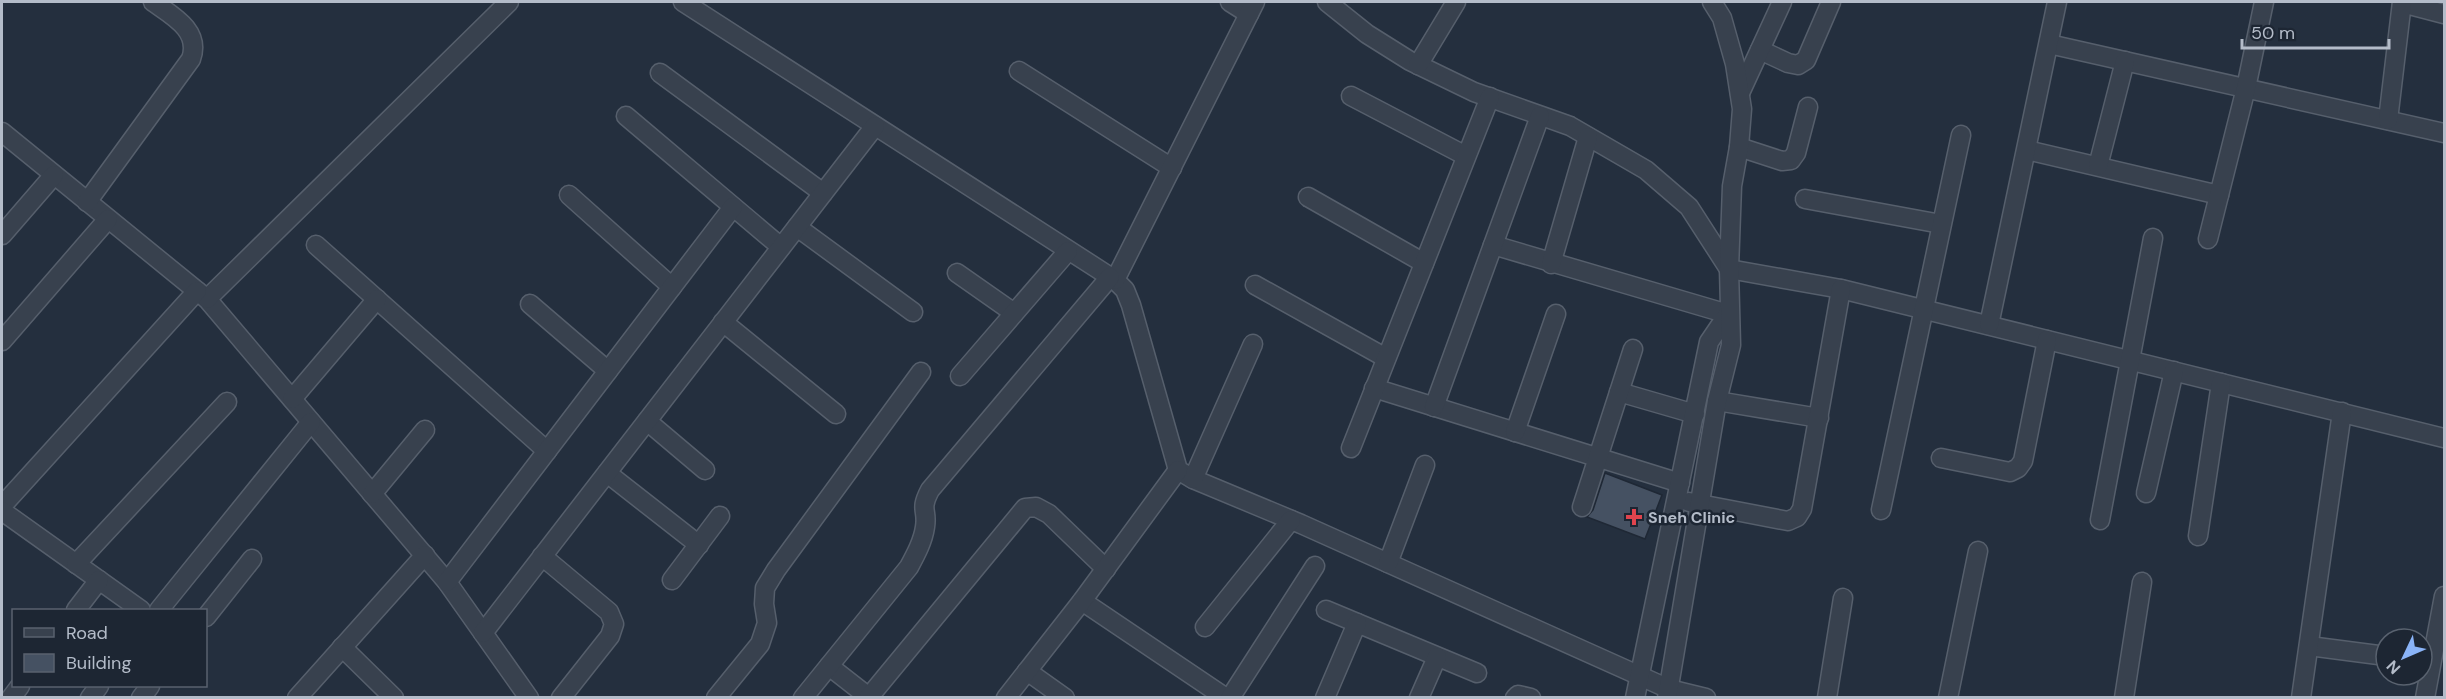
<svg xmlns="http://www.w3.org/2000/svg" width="2446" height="699" font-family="'DM Sans',sans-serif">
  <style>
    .building { fill: #455162; stroke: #1f2835; stroke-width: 1.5 }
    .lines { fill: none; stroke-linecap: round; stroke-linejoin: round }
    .minor-casing { stroke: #565f6c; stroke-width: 21 }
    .minor { stroke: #38414e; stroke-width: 18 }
    .health-dot { fill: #e0444e; stroke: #1d2633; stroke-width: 2 }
    .labels { text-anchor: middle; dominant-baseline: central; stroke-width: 5; stroke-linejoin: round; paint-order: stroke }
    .poi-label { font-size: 16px; font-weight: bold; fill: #b4bcc9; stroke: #1d2633; text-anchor: start }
  </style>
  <rect width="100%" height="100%" fill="#242f3e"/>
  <polygon class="building" points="1605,473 1662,495 1645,539 1587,517 1593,510"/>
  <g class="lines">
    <defs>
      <g id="minor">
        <polyline points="683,2 1115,280 1125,290 1131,305 1178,470 1193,479 1301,524 1669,689 1706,698"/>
        <polyline points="1230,2 1249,14"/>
        <polyline points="1327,2 1367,34 1410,61 1474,92 1570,126 1646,170 1689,207 1729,269 1841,289 2444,438"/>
        <polyline points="2402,3 2444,14"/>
        <polyline points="2049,44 2444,133"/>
        <polyline points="1760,50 1788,63 1798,65 1806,60 1831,2"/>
        <polyline points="1418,65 1456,2"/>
        <polyline points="1019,71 1172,168"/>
        <polyline points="660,73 823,193"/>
        <polyline points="1740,93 1782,2"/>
        <polyline points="1351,96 1466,156"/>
        <polyline points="626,116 781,247"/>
        <polyline points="2388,120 2402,2"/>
        <polyline points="2,132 207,299 447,582 529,698"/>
        <polyline points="1739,147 1782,161 1791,160 1796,153 1808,107"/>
        <polyline points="2027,150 2219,195"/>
        <polyline points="2098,166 2125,61"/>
        <polyline points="569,195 672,287"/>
        <polyline points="1308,197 1424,263"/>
        <polyline points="1805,199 1941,224"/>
        <path d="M87 202 191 59C201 31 173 16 153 2"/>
        <polyline points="797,227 913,312"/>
        <polyline points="2,235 54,175"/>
        <polyline points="2208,239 2246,88 2264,2"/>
        <polyline points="316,245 547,451"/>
        <polyline points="1493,245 1728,314"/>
        <polyline points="1551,264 1588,137"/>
        <polyline points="957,273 1014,313"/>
        <polyline points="1115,280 1255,2"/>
        <polyline points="1255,285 1386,358"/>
        <polyline points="207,299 509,2"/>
        <polyline points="530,304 608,371"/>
        <polyline points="723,322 836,414"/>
        <polyline points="1989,325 2057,2"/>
        <polyline points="2,341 108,219"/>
        <polyline points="960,376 1068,251"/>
        <polyline points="1374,388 1680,483"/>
        <polyline points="1619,392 1695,414"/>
        <polyline points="292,399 377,299"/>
        <polyline points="1717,401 1819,418"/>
        <polyline points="1434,407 1540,116"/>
        <polyline points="647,421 705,470"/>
        <polyline points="1515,432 1556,314"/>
        <polyline points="1351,448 1490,97"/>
        <polyline points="1941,458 2010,472 2018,468 2023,461 2047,340"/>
        <polyline points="607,473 699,545"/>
        <polyline points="1193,479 1253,344"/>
        <polyline points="2146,493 2174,371"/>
        <polyline points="372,494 425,430"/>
        <polyline points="1689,502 1788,521 1797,517 1802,509 1841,289"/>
        <polyline points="2,506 197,291"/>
        <polyline points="1582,507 1633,349"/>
        <polyline points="1881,510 1961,135"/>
        <polyline points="2,511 141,610"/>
        <polyline points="2100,520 2153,238"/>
        <polyline points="2198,536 2221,383"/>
        <polyline points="542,556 609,612 614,624 610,636 561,698"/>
        <polyline points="1388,563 1425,465"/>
        <polyline points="76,564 227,402"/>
        <polyline points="672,580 720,516"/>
        <polyline points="447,582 733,207"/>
        <polyline points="1082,601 1226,698"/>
        <polyline points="76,610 99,580"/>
        <polyline points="159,610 311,422"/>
        <polyline points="1326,610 1477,673"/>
        <polyline points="206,617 252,559"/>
        <polyline points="1205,627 1291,520"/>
        <polyline points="483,633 875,126"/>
        <polyline points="2309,646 2386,656"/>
        <polyline points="342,647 394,698"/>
        <polyline points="829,666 870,698"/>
        <polyline points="1027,671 1065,698"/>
        <polyline points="869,697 1025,508 1036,507 1049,514 1106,569"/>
        <polyline points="11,698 20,686"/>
        <polyline points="90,698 99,686"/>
        <polyline points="141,698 150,686"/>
        <polyline points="297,698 425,555"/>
        <polyline points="716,698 760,644 767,623 764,604 765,588 776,570 921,372"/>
        <path d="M803 698 909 567C916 554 923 541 925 527 928 509 919 511 930 490L1110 277"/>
        <polyline points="1006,698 1082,601 1178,470"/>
        <polyline points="1230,698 1315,566"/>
        <polyline points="1325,698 1357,623"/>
        <polyline points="1419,698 1437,657"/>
        <polyline points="1515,698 1518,695 1531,698"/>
        <polyline points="1635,698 1709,342 1728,314"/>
        <polyline points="1667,698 1717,401 1731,345 1729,269 1732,186 1739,147 1742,109 1735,64 1722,18 1712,2"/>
        <polyline points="1827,698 1843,598"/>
        <polyline points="1948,698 1978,551"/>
        <polyline points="2124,698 2142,582"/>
        <polyline points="2301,698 2342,412"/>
        <polyline points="2425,698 2444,596"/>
      </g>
    </defs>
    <use href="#minor" class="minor-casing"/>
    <use href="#minor" class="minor"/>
  </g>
  <path class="health-dot" d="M1631 508h6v6h6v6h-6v6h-6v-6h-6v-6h6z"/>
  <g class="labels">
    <g class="poi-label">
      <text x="1648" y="517">Sneh Clinic</text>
    </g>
  </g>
  <rect width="2446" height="699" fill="none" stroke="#b4bcc9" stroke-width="6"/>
  <rect x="12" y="609" width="195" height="78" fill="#1d2633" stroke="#59626f" stroke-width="1.5"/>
  <rect x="24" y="628" width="30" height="9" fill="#38414e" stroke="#59626f" stroke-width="1.5"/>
  <text x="66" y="639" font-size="18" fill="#b4bcc9">Road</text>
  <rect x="24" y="654" width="30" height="18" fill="#455162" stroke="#59626f" stroke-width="1.5"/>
  <text x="66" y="669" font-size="18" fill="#b4bcc9">Building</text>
  <g transform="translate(2404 657) rotate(226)"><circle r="28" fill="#1d2633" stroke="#59626f" stroke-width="1.5"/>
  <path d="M0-4.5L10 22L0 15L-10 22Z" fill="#8ab4f8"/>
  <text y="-9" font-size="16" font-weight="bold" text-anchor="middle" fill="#b4bcc9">N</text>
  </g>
  <path d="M2242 39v9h147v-9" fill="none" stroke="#b4bcc9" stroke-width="3"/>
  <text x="2251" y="39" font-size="18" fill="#b4bcc9" stroke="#1d2633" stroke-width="4.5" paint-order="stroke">50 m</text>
</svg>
